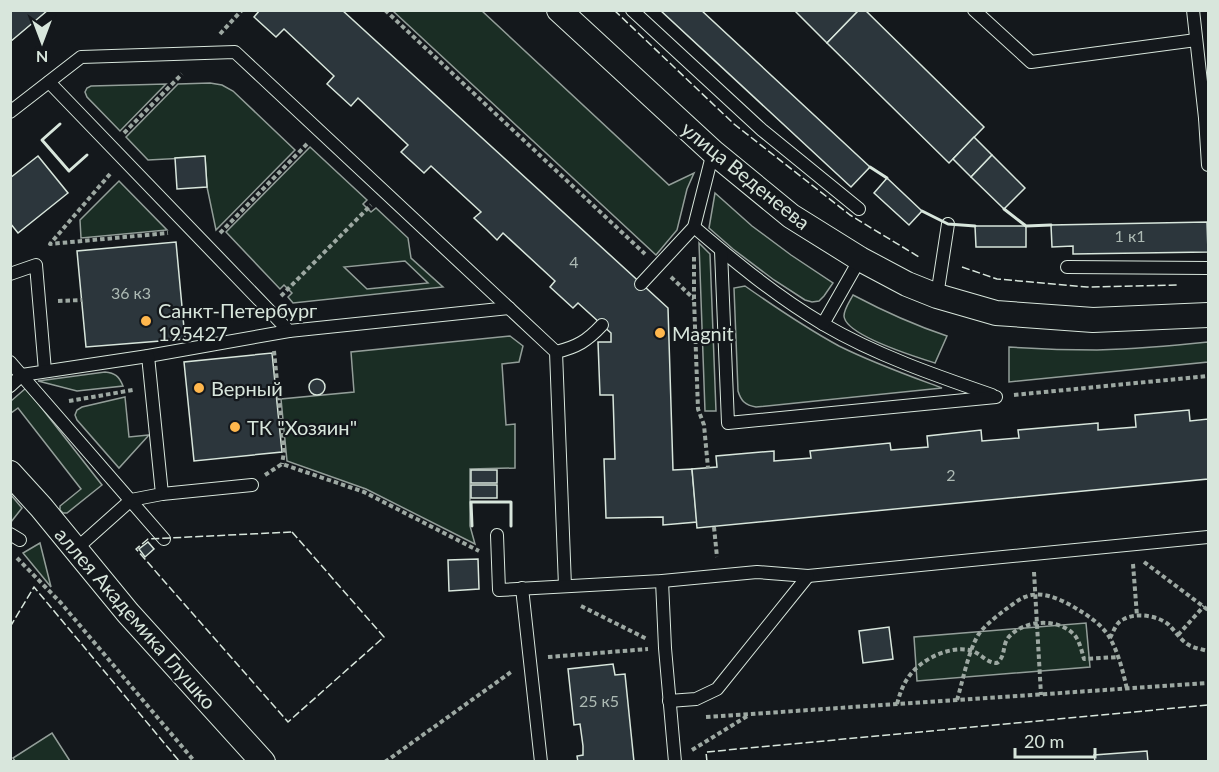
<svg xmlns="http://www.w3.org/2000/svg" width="1219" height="772" font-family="Lato,sans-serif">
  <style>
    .green { fill: #1a2d24; stroke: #939e99; stroke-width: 1.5; fill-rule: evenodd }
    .building { fill: #2c363c; stroke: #d8e6dc; stroke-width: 1.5 }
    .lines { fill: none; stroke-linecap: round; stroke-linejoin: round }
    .service-casing { stroke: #d8e6dc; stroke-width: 14 }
    .minor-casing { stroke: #d8e6dc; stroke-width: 26 }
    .path { stroke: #9da8a2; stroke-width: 4; stroke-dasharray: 4.5 3; stroke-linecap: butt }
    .service { stroke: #14181c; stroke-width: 12 }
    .minor { stroke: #14181c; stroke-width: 24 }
    .fence { stroke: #d8e6dc; stroke-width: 1.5; stroke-dasharray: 8 3; stroke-linecap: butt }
    .wall { stroke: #d8e6dc; stroke-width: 3 }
    .poi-dot { fill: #ffb74d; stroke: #14181c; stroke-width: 2 }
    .labels { text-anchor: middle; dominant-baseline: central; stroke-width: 4.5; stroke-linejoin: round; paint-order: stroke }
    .number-label { font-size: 16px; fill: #adbab4 }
    .street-label { font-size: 20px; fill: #d8e6dc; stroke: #14181c }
    .poi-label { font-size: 20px; fill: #d8e6dc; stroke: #14181c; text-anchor: start }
  </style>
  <rect width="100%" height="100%" fill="#14181c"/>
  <g class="green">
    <polygon points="393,11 482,11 669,185 694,173 687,189 677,230 656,255"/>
    <polygon points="210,83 222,85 233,91 295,150 216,230 207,187 205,157 148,160 126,137 178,84"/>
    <polygon points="166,84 120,131 87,97 85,92 87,88 91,86"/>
    <path d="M310 147 367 200 363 204 371 212 376 208 408 238 411 258 443 287 293 303 288 297 292 293 284 285 280 289 226 232ZM405 261 428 283 367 289 344 267Z"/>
    <polygon points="119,181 167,230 81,238 80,220"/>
    <polygon points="715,193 752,226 791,255 833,283 824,296 819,301 812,302 805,300 774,280 733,249 709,228"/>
    <polygon points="699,243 710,254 716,411 705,411"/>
    <path d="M745 286C775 307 806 328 839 346 873 363 907 375 942 388L756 407C745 405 741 401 738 391L734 288Z"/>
    <path d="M853 295C885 312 914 325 947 336L935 363C919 358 845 335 844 316 844 309 850 301 853 295Z"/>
    <polygon points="510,336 523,346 519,362 502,364 506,425 515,424 515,468 470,469 470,526 475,544 366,489 287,461 281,399 354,392 351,352"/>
    <path d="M1208 342V362L1009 382V347C1039 349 1068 350 1097 350 1135 349 1171 346 1208 342Z"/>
    <path d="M105 372C115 373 119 376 123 386L77 391 38 381Z"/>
    <polygon points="26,388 102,485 67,513 63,513 60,510 60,506 81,489 18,408 11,413 11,401"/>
    <polygon points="125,397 129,437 149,435 119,468 77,420 75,415 77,410 82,407"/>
    <polygon points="11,495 22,508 11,522 10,522"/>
    <polygon points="40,543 51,587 23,553"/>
    <polygon points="1086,623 1090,667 917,681 914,637"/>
    <polygon points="52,733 70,761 15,761 13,758"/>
  </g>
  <g class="building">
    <polygon points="10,10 48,10 10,42"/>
    <polygon points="260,10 342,10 668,308 673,470 692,469 697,522 663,525 663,517 606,518 604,459 615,459 613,395 600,395 598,342 611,342 611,333 578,303 573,308 550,287 555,281 503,233 497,240 487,230 474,218 481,212 431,166 424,173 401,152 408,145 358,98 351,106 327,84 334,76 284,29 276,37 254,17"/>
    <polygon points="660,10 701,10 870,167 851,187"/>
    <polygon points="794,10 859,10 827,43"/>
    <polygon points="859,10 865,10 984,127 949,163 827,43"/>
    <polygon points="974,137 992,155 971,177 953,159"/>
    <polygon points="992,155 1025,188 1004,209 971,177"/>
    <polygon points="38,156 68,193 18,233 10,223 10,178"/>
    <polygon points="205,156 207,187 177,189 175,158"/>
    <polygon points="887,178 922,211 909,225 874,193"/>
    <polygon points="1207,222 1208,252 1073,254 1073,246 1052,247 1051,225"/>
    <polygon points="975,226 1026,226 1026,247 976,247"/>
    <polygon points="176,242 185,339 86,347 77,251"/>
    <polygon points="272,353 282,452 194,461 184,362"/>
    <circle cx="317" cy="387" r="8"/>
    <polygon points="1189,410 1190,421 1208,419 1208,479 697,528 692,469 717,467 716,456 774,451 774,461 811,458 810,451 890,443 891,450 928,447 927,436 981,430 982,441 1019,438 1018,430 1098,423 1098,430 1136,427 1135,415"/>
    <rect x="471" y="470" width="26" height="13"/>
    <rect x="471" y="485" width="26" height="13"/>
    <polygon points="148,542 154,549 145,557 139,549"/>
    <polygon points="478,559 479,589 449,591 448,560"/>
    <polygon points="889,627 893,659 863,663 859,631"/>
    <polygon points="613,664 615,675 625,674 634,762 578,762 577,756 583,755 583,746 580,724 574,725 568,669"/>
    <polygon points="1147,751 1148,762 1095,762 1094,755"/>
  </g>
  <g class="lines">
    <defs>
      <g id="service">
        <polyline points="632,10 762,130 859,209"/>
        <polyline points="974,10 1031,62 1196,40"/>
        <polyline points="1193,10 1205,118"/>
        <polyline points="49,82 289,331 509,308"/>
        <polyline points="10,112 81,57 235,52 556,352 565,586"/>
        <polyline points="1208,118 1205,118 1208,165"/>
        <path d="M694 227C735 262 776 296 823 324 876 355 934 375 992 395"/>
        <polyline points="721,251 728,423 996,397"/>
        <polyline points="1067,267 1208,268"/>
        <polyline points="10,274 36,265 45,371"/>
        <polyline points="641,284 694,227 713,152"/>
        <polyline points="937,296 948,224"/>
        <polyline points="823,324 860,259"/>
        <path d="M556 352C577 347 587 341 602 325"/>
        <polyline points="10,362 164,539"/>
        <polyline points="10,386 22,375 148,356 289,331"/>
        <polyline points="162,494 252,485"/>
        <polyline points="10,534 20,540"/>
        <polyline points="497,535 499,590 662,581 757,572 808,576 1208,537"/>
        <polyline points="76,549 131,500 162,494 148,356"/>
        <polyline points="662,581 665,648 675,762"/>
        <polyline points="522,588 541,762"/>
        <polyline points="669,701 696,699 717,689 808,576"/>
      </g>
      <g id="minor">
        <polyline points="559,10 713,152 791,216 860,259 907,284 937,296 996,313 1093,320 1208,315"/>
        <polyline points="10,473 41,507 128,613 263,762"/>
      </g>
    </defs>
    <use href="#service" class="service-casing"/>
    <use href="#minor" class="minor-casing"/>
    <g class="path">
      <polyline points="385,10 645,254"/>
      <polyline points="220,34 242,10"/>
      <polyline points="124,133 182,74"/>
      <polyline points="110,174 50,244 168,233"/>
      <polyline points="220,233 307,144"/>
      <polyline points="694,257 694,299 698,409 704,425 708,468"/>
      <polyline points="671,277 694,299"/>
      <polyline points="281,296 371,205"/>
      <polyline points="58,301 82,300"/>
      <polyline points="274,351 284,452 282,464"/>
      <polyline points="1014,395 1208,376"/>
      <polyline points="69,401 133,390"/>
      <polyline points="265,475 282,464 364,492 479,551"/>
      <polyline points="714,527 717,557"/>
      <polyline points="17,558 61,603 195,762"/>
      <polyline points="1144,562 1208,610"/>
      <polyline points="1133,564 1137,616"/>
      <polyline points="1034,572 1041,695"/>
      <polyline points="581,606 647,639"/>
      <polyline points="1178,635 1204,606"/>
      <path d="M1110 638C1114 631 1116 622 1124 619 1137 612 1159 616 1169 625 1175 631 1179 638 1186 643 1192 648 1201 649 1208 651"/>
      <polyline points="548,657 648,649"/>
      <path d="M957 700C963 681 969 646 981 631 988 623 998 615 1006 609 1012 605 1019 599 1025 597 1044 589 1066 602 1082 612 1093 619 1105 628 1111 640 1119 655 1123 672 1127 689"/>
      <path d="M897 704C900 693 903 684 910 675 922 659 949 646 969 650 980 652 986 663 997 663 1006 656 1002 646 1008 638 1023 619 1061 617 1076 637 1080 643 1082 652 1084 659L1118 657"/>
      <polyline points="706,717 1208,683"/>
      <polyline points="692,750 749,715"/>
      <polyline points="385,762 511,672"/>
    </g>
    <use href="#service" class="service"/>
    <use href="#minor" class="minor"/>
    <g class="fence">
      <polyline points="614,10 734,124 850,215 919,257"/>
      <polyline points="962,267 997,279 1087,287 1178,285"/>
      <polygon points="292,532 384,637 288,722 136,549 148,539"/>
      <polyline points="10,627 34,587 180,762"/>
      <polyline points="707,762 706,752 1208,705"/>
    </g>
    <g class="wall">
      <polyline points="60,124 42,140 69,171 87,155"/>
      <polyline points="870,167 887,178"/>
      <polyline points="1004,209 1026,226 1051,225"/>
      <polyline points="922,211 948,224 975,226"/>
      <polyline points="472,526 471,502 511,502 511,526"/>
    </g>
  </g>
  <g class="poi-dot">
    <circle cx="146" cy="321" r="6"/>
    <circle cx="660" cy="333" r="6"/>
    <circle cx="199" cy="388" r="6"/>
    <circle cx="235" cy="427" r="6"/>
  </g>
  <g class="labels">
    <g class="number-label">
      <text x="1130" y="235">1 к1</text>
      <text x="574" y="261">4</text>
      <text x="131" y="292">36 к3</text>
      <text x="951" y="474">2</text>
      <text x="599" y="700">25 к5</text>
    </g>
    <g class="street-label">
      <text transform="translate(746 175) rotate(39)">улица Веденеева</text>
      <text transform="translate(136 618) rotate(49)">аллея Академика Глушко</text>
    </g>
    <g class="poi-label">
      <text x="158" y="310">Санкт-Петербург<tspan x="158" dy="23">195427</tspan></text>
      <text x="672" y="333">Magnit</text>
      <text x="211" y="388">Верный</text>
      <text x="247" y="427">ТК "Хозяин"</text>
    </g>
  </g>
  <rect width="1219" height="772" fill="none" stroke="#d8e6dc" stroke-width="24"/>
  <g transform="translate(42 42) rotate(180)" stroke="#14181c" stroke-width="4.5" paint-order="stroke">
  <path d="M0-4.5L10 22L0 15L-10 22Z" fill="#d8e6dc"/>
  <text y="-9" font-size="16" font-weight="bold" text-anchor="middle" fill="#d8e6dc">N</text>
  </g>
  <path d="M1015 748v9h80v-9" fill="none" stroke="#d8e6dc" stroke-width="3"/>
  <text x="1024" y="748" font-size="18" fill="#d8e6dc" stroke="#14181c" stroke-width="4.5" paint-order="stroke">20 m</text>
</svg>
